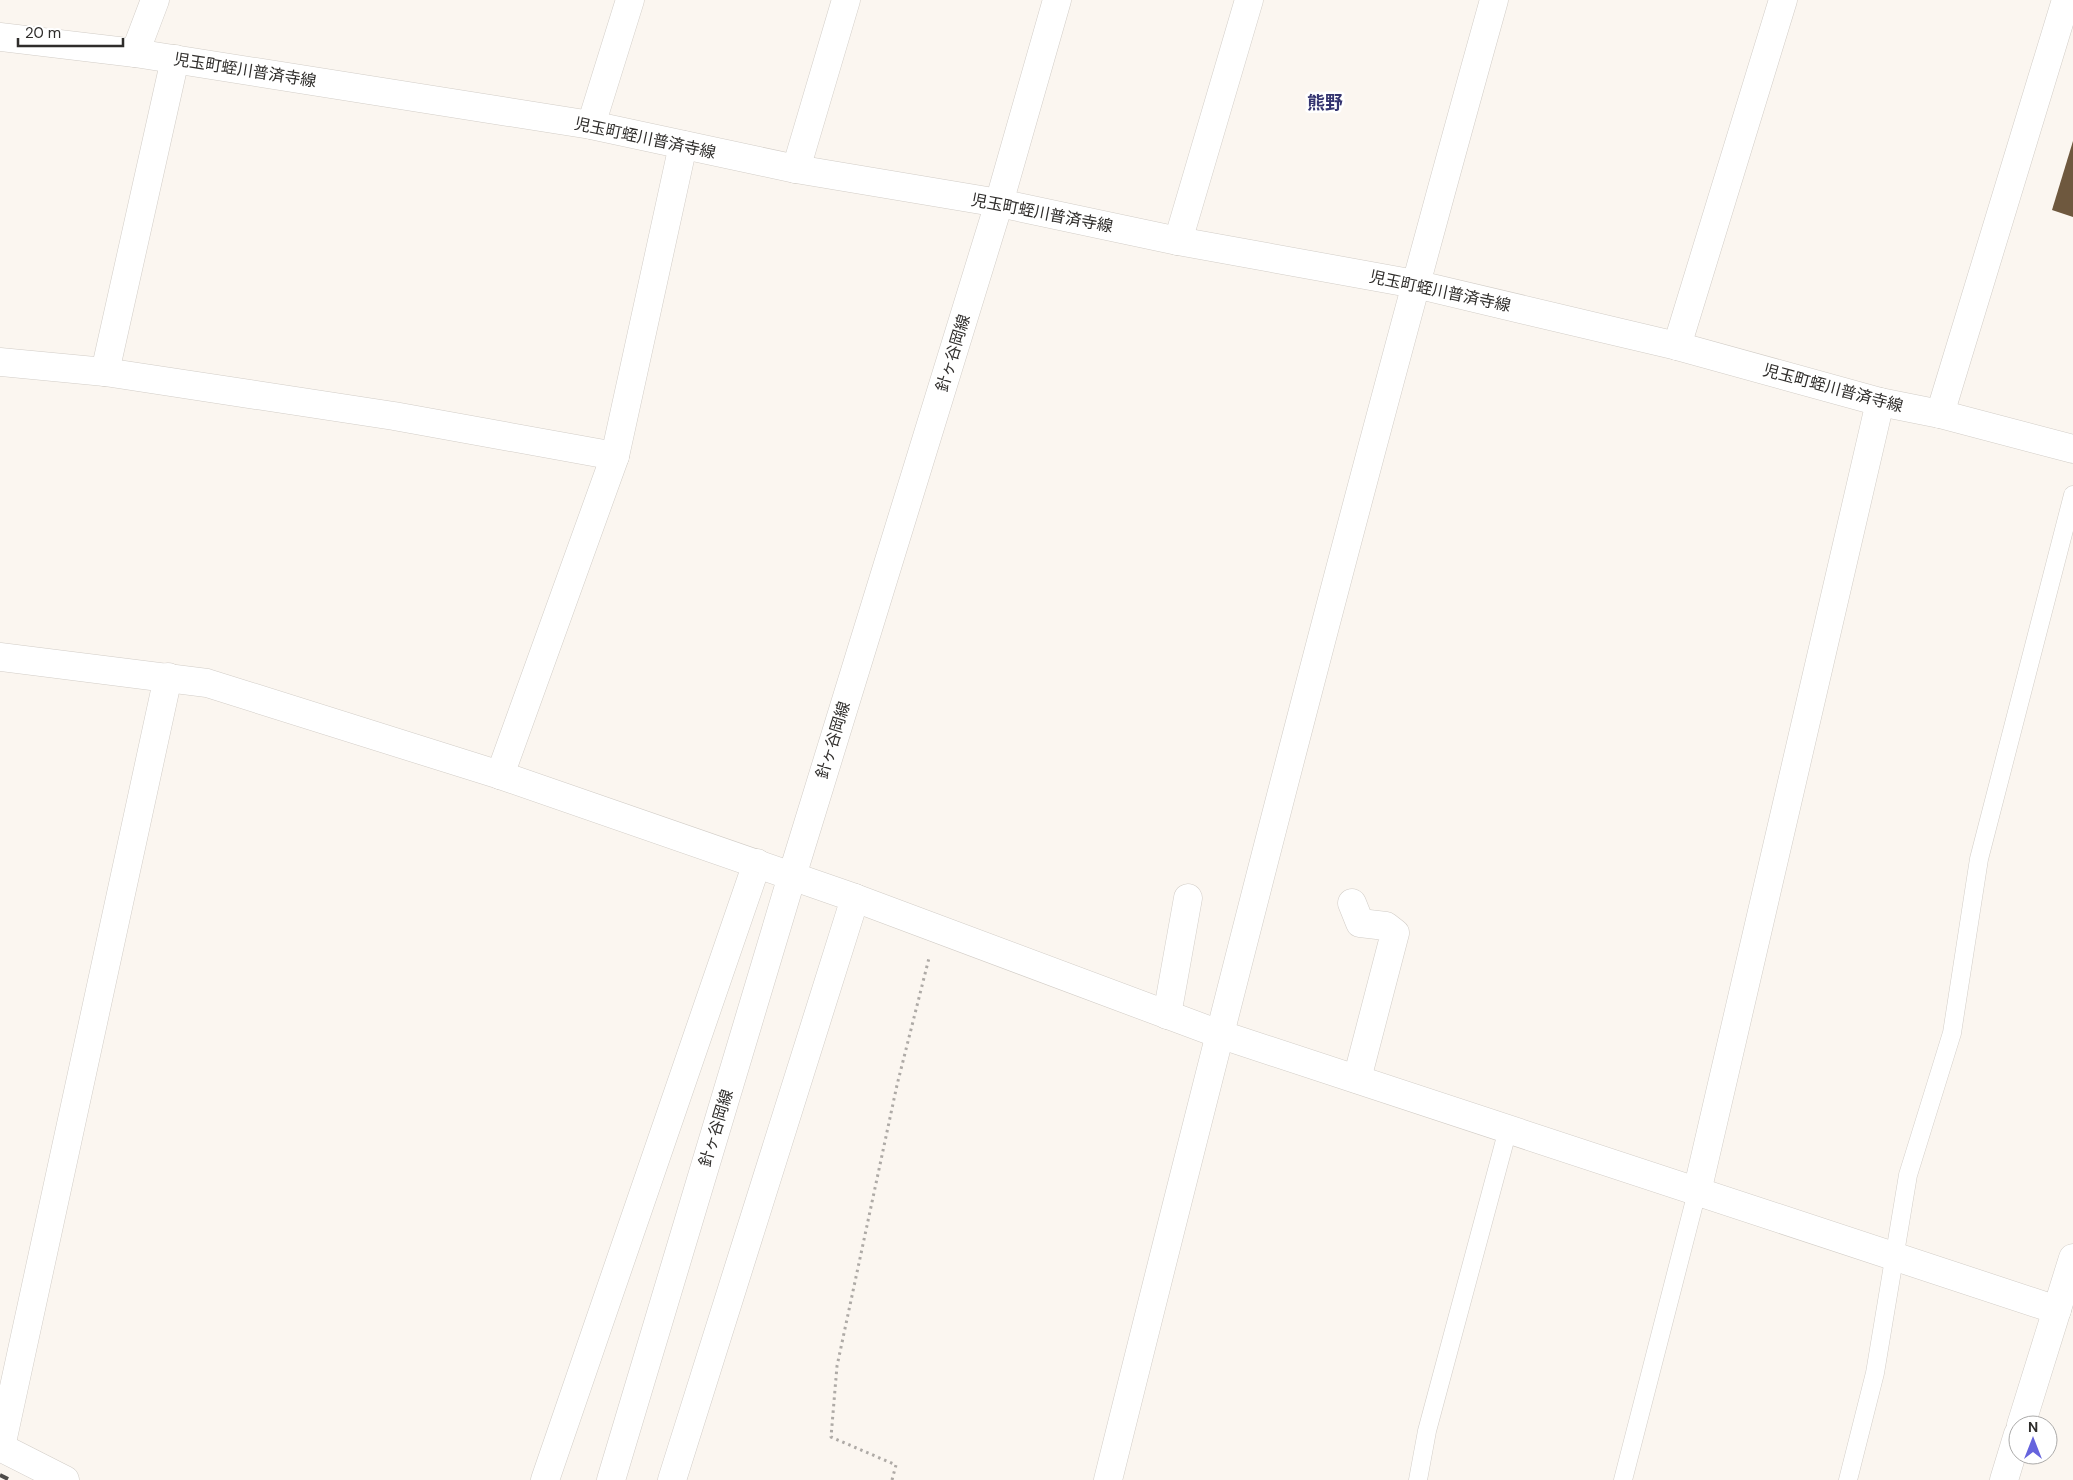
<svg xmlns="http://www.w3.org/2000/svg" width="2073" height="1480" font-family="'DM Sans','Noto Sans JP',sans-serif">
  <style>
    .building { fill: #6e583e }
    .lines { fill: none; stroke-linecap: round; stroke-linejoin: round }
    .lane-casing { stroke: #d2cdc7; stroke-width: 19 }
    .street-casing { stroke: #d2cdc7; stroke-width: 29 }
    .secondary-casing { stroke: #d2cdc7; stroke-width: 29 }
    .path { stroke: #aeaaa6; stroke-width: 3; stroke-dasharray: 2.5 4; stroke-linecap: butt }
    .lane { stroke: #fff; stroke-width: 18 }
    .street { stroke: #fff; stroke-width: 28 }
    .secondary { stroke: #fff; stroke-width: 28 }
    .rail { stroke: #4e4b49; stroke-width: 4; stroke-dasharray: 9 9; stroke-linecap: butt }
    .labels { text-anchor: middle; dominant-baseline: central; stroke-width: 5; stroke-linejoin: round; paint-order: stroke }
    .street-label { font-size: 16px; fill: #2f2d2b; stroke: #fff }
    .neighbourhood-label { font-size: 18px; font-weight: bold; fill: #343470; stroke: #fff }
  </style>
  <rect width="100%" height="100%" fill="#fbf6f0"/>
  <polygon class="building" points="2073,141 2073,217 2052,210"/>
  <g class="lines">
    <defs>
      <g id="lane">
        <polyline points="1418,1480 1427,1431 1508,1129"/>
        <polyline points="1623,1480 1697,1192"/>
        <polyline points="1848,1480 1875,1373 1908,1175 1952,1033 1979,859 2073,495"/>
      </g>
      <g id="street">
        <polyline points="135,53 155,0"/>
        <polyline points="591,125 630,0"/>
        <polyline points="796,169 846,0"/>
        <polyline points="1178,241 1249,0"/>
        <polyline points="1677,346 1783,0"/>
        <polyline points="0,362 105,372 394,416 615,456"/>
        <polyline points="105,372 175,59"/>
        <polyline points="1940,414 2066,0"/>
        <polyline points="0,657 207,683 500,775 855,898 672,1480"/>
        <polyline points="500,775 615,456 683,145"/>
        <polyline points="855,898 1219,1034 2057,1310"/>
        <polyline points="1352,903 1360,923 1386,926 1395,933 1357,1079"/>
        <polyline points="1167,1015 1188,898"/>
        <polyline points="1697,1192 1880,402"/>
        <polyline points="0,1447 65,1480"/>
        <polyline points="1,1447 168,677"/>
        <polyline points="545,1480 757,863"/>
        <path d="M1108 1480C1231 985 1357 491 1494 0"/>
      </g>
      <g id="secondary">
        <polyline points="0,37 135,53 591,125 796,169 999,203 1178,241 1415,284 1677,346 1880,402 1940,414 2073,449"/>
        <polyline points="2021,1425 2073,1258"/>
        <polyline points="611,1480 792,876 999,203 1057,0"/>
        <polyline points="2004,1480 2018,1434"/>
      </g>
    </defs>
    <use href="#lane" class="lane-casing"/>
    <use href="#street" class="street-casing"/>
    <use href="#secondary" class="secondary-casing"/>
    <polyline class="path" points="892,1480 896,1465 831,1437 837,1366 897,1085 929,958"/>
    <use href="#lane" class="lane"/>
    <use href="#street" class="street"/>
    <use href="#secondary" class="secondary"/>
    <polyline class="rail" points="0,1475 10,1480"/>
  </g>
  <g class="labels">
    <g class="street-label">
      <text transform="translate(245 70) rotate(9)">児玉町蛭川普済寺線</text>
      <text transform="translate(645 138) rotate(12)">児玉町蛭川普済寺線</text>
      <text transform="translate(1042 213) rotate(11)">児玉町蛭川普済寺線</text>
      <text transform="translate(1440 291) rotate(12)">児玉町蛭川普済寺線</text>
      <text transform="translate(953 353) rotate(-73)">針ヶ谷岡線</text>
      <text transform="translate(1833 388) rotate(15)">児玉町蛭川普済寺線</text>
      <text transform="translate(833 740) rotate(-73)">針ヶ谷岡線</text>
      <text transform="translate(716 1128) rotate(-73)">針ヶ谷岡線</text>
    </g>
    <g class="neighbourhood-label">
      <text x="1325" y="103">熊野</text>
    </g>
  </g>
  <g transform="translate(2033 1440)"><circle r="24" fill="#ffffff" stroke="#acabaa"/>
  <path d="M0-4L9 19L0 12L-9 19Z" fill="#6664dd"/>
  <text y="-8" font-size="14" font-weight="bold" text-anchor="middle" fill="#2f2d2b">N</text>
  </g>
  <path d="M18 38v8h105v-8" fill="none" stroke="#2f2d2b" stroke-width="2.5"/>
  <text x="25" y="38" font-size="15" fill="#2f2d2b" stroke="#ffffff" stroke-width="4" paint-order="stroke">20 m</text>
</svg>
